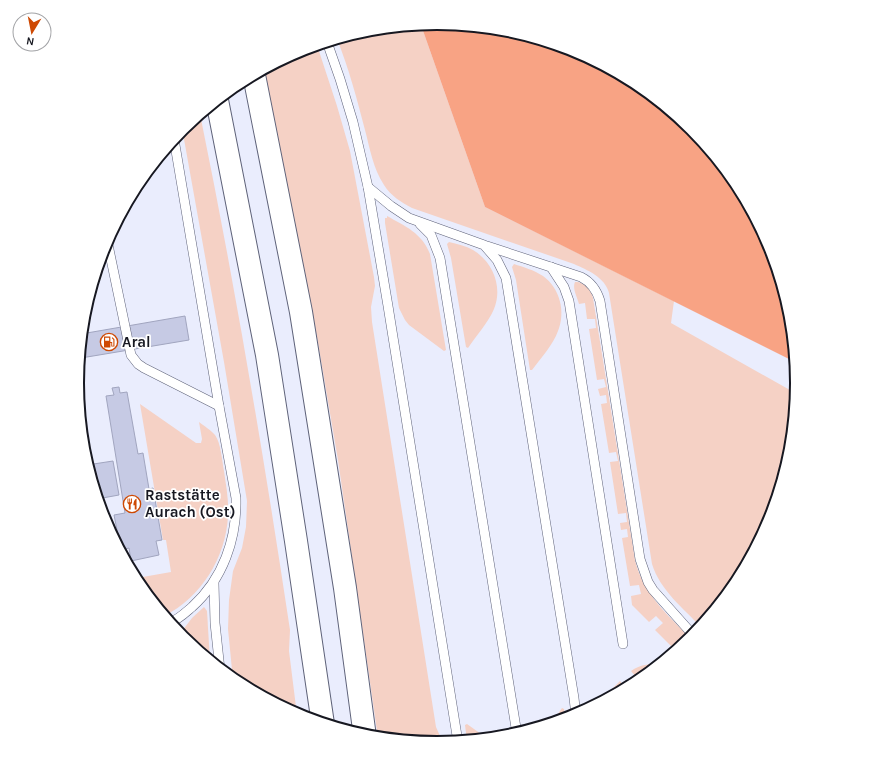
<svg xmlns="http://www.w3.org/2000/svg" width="874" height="767" font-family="Karla,sans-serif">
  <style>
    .green { fill: #f5d1c5 }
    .forest { fill: #f8a384 }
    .building { fill: #c6cae4; stroke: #a1a5bf }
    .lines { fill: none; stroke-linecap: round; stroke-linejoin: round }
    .service-casing { stroke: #5e6279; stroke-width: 10 }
    .motorway-casing { stroke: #5e6279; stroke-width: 24 }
    .service { stroke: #fff; stroke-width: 9 }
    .motorway { stroke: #fff; stroke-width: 22 }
    .labels { text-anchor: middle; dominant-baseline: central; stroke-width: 3.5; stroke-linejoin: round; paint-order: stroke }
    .poi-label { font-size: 15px; font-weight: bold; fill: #171821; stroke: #fff; text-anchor: start }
    .rim { fill: none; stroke: #171821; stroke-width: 2 }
  </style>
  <rect width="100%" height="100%" fill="#eaedfd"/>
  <g class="green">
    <path d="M421 25 485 207 674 301 671 323 797 394 791 454 770 522 737 584 701 627C683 608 660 590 652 564L612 312C611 306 610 299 609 293 605 277 587 270 574 264L412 208C401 202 391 196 384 185 373 168 370 149 365 130 357 99 349 69 337 39L367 30Z"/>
    <polygon points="317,45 337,106 350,151 374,277 375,286 371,307 372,322 436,727 443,743 437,744 378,738 338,460 317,337 264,69 299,50"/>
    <path d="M200 114C235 285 264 457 290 630L289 651 297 715 233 680 228 629 229 600 233 571 242 548 246 527 247 501 224 362 182 128Z"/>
    <path d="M387 216C405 226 422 233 430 254L446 350 444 351 409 325 405 320 399 308 385 223V218H387Z"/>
    <path d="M449 242C457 244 466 246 473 250 493 262 503 287 494 309 488 323 476 336 468 348L466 347 451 258 447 244Z"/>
    <path d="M514 264C523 267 534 270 543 276 560 288 566 312 558 331 553 345 541 358 532 370H530L516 280 512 267Z"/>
    <path d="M575 282H578C586 284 591 290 593 298L635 560C643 594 668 615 691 639L676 651 655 630 663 623 656 616 649 622 632 605 631 596 641 594 639 585 630 586 622 538 628 537 627 529 621 530 620 523 627 522 626 513 618 514 610 462 618 461 616 452 609 453 601 404 607 403 606 395 600 396 598 389 606 387 604 379 597 380 589 329 596 328 595 319H587L585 303 579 304C577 297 572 288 575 282Z"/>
    <path d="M140 404 196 443H201L202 439 199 422C204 426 211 430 215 435 221 443 222 461 224 471 226 486 229 500 228 516 226 557 201 598 164 616L138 584 137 578 171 572 166 540H163Z"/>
    <polygon points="204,607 207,611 210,661 179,635 192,618"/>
    <path d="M663 662 637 683 628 688V682L630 685 637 678 631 671C640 664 652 664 663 662Z"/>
    <polygon points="620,681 623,685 624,690 596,705"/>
    <polygon points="562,708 564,709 566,719 551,724"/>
    <polygon points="467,724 488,739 467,741 465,725"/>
  </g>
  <polygon class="forest" points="437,23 508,30 575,51 637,84 692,129 737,183 770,246 791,313 795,362 485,207 421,25"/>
  <g class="building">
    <polygon points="185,316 189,340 81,358 80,350 81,334"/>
    <polygon points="119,387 120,393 127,392 138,454 143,453 149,489 153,488 162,540 156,541 159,555 131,561 129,548 121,550 114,515 125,513 106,396 114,395 112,388"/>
    <polygon points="113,461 119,495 97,499 87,465"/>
  </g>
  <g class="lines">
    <defs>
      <g id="service">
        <polyline points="327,42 340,79 353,122 368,187 388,306 458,742"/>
        <polyline points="368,187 391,206 409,218 484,245 497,260 506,278 574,698 576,716"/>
        <polyline points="420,224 431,235 440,258 517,734"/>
        <polyline points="107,240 131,355 138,364 144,368 219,406"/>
        <path d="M487 246 581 277C591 282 597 291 600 301L640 559 648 582 653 590 694 636"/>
        <polyline points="551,267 564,287 569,301 623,644"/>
        <polyline points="214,583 215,623 220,670"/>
        <path d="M169 623C178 620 185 613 192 607 223 579 237 539 236 498L219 406 174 139"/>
      </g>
      <g id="motorway">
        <polyline points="254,75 301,312 345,588 365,737"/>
        <polyline points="217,100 267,355 296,541 323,724"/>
      </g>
    </defs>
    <use href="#service" class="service-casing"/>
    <use href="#motorway" class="motorway-casing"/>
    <use href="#service" class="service"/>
    <use href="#motorway" class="motorway"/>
  </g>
  <defs>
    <symbol id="fuel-ring" viewBox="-11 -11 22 22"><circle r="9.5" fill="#fff" stroke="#ce4903" stroke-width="1.5"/><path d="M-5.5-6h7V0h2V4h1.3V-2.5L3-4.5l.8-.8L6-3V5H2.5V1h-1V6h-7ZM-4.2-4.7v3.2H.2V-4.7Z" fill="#ce4903"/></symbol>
    <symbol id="restaurant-ring" viewBox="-11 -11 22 22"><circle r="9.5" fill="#fff" stroke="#ce4903" stroke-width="1.5"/><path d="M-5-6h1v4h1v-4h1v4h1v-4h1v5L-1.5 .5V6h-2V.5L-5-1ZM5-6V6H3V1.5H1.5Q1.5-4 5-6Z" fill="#ce4903"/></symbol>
  </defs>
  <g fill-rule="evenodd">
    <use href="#fuel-ring" x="99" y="332" width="20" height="20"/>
    <use href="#restaurant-ring" x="122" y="494" width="20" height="20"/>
  </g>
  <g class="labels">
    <g class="poi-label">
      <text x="122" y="342">Aral</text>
      <text x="145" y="495">Raststätte<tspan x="145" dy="17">Aurach (Ost)</tspan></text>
    </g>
  </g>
  <path d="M0 0H874V767H0ZM84 383a353 353 0 1 1 706 0a353 353 0 1 1-706 0Z" fill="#fff" fill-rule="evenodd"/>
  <path class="rim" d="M84 383a353 353 0 1 1 706 0a353 353 0 1 1-706 0Z"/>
  <g transform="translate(32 32) rotate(190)"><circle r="19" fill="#ffffff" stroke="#a2a3a6"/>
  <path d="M0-3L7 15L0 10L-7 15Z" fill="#ce4903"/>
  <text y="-6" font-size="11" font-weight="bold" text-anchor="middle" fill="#171821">N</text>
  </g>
</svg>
